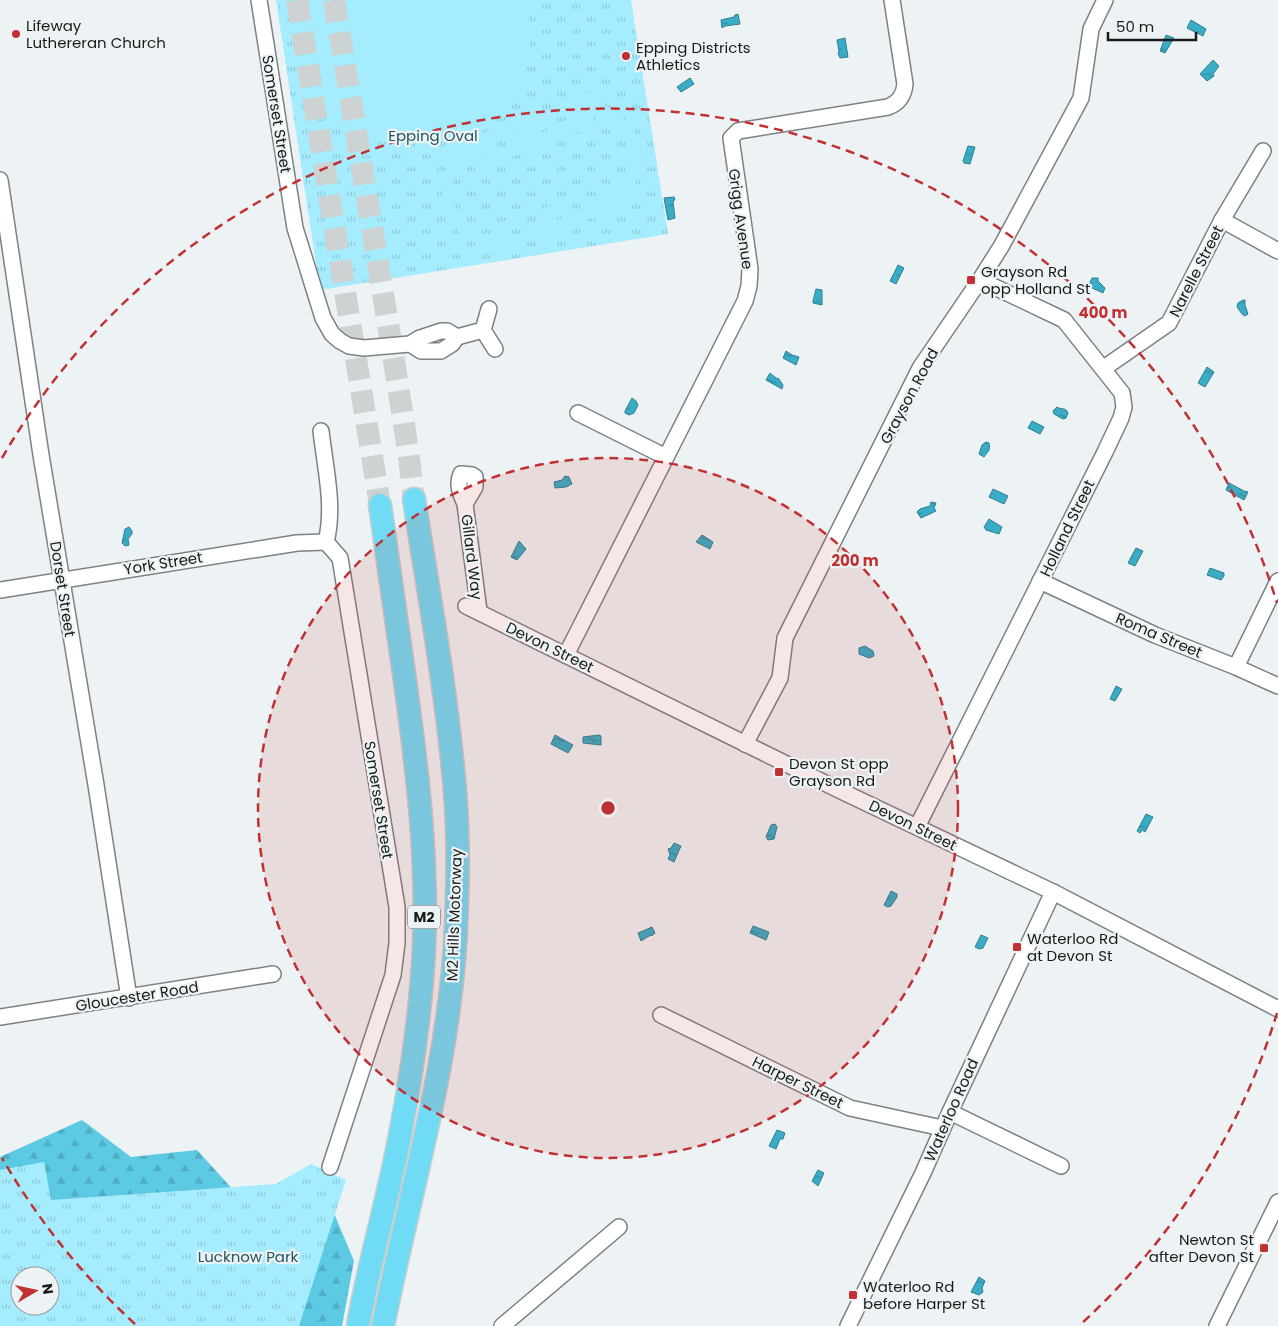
<svg xmlns="http://www.w3.org/2000/svg" width="1278" height="1326" font-family="Poppins,sans-serif">
  <style>
    .forest { fill: url(#forest-firs); fill-rule: evenodd }
    .park { fill: url(#park-tufts); fill-rule: evenodd }
    .pitch { fill: #a4ecfe; fill-rule: evenodd }
    .water { fill: url(#water-ripples); stroke: #308092 }
    .lines { fill: none; stroke-linecap: round; stroke-linejoin: round }
    .highway-tunnel { stroke: #cdd3d3; stroke-width: 22; stroke-dasharray: 22 11; stroke-linecap: butt }
    .minor-casing { stroke: #7c8183; stroke-width: 18 }
    .highway-casing { stroke: #cccdcd; stroke-width: 25 }
    .minor { stroke: #fff; stroke-width: 15 }
    .highway { stroke: #70dbf5; stroke-width: 22 }
    .ring { fill: none; stroke: #c13134; stroke-width: 2.5; stroke-dasharray: 9 6 }
    .poi-dot { fill: #c13134; stroke: #edf3f4; stroke-width: 2 }
    .labels { text-anchor: middle; dominant-baseline: central; stroke-width: 4.5; stroke-linejoin: round; paint-order: stroke }
    .shield { fill: #edf3f4; stroke: #595c5c; stroke-width: 1 }
    .shield-label { font-size: 14px; font-weight: bold; fill: #191b1b }
    .poi-label { font-size: 15px; fill: #191b1b; stroke: #edf3f4; text-anchor: start }
    .street-label { font-size: 15px; fill: #191b1b; stroke: #edf3f4 }
    .park-label { font-size: 15px; fill: #265560; stroke: #edf3f4 }
    .centre { fill: #c13134; stroke: #edf3f4; stroke-width: 2.5 }
    .ring-label { font-size: 15px; text-anchor: middle; font-weight: bold; fill: #c13134; stroke: #edf3f4; stroke-width: 4.5; stroke-linejoin: round; paint-order: stroke }
  </style>
  <defs>
    <pattern id="forest-firs" width="22" height="20" patternUnits="userSpaceOnUse" patternTransform="scale(1.25)"><rect width="22" height="20" fill="#5dcae4"/><path d="M5 1l3.5 6h-7zM16 11l3.5 6h-7z" fill="#50adc3"/></pattern>
    <pattern id="park-tufts" width="24" height="20" patternUnits="userSpaceOnUse" patternTransform="scale(1.25)"><rect width="24" height="20" fill="#a4ecfe"/><path d="M3 7l-1-3M5 7V3M7 7l1-3M15 17l-1-3M17 17v-4M19 17l1-3" fill="none" stroke="#8dcad9"/></pattern>
    <pattern id="water-ripples" width="26" height="14" patternUnits="userSpaceOnUse" patternTransform="scale(1.25)"><rect width="26" height="14" fill="#3aacc5"/><path d="M2 4q2-2 4 0t4 0M15 11q2-2 4 0t4 0" fill="none" stroke="#308b9f"/></pattern>
  </defs>
  <rect width="100%" height="100%" fill="#edf3f4"/>
  <path class="forest" d="M82 1120 131 1157 197 1150 236 1193 323 1187 354 1261 342 1326H0V1157ZM20 1276H50V1306H20Z"/>
  <g class="park">
    <polygon points="276,0 631,0 668,234 320,290"/>
    <path d="M44 1162 51 1200 276 1184 311 1164 346 1180 299 1326H0V1170ZM20 1276H50V1306H20Z"/>
  </g>
  <g class="pitch">
    <path d="M300 0H525C544 74 507 131 431 142 367 151 322 126 304 63 298 43 292 19 300 0Z"/>
    <path d="M597 90 601 102 598 103C617 109 632 123 638 142 645 167 636 194 613 208 600 216 585 220 571 226 552 233 533 241 513 247 459 256 426 206 452 159L437 164 433 152ZM579 112C597 112 615 118 624 135 629 144 631 155 630 165 626 199 592 207 565 217 547 224 529 232 511 238 463 243 432 192 468 157 483 142 509 137 528 130 544 123 561 115 579 112Z"/>
    <polygon points="591,114 595,126 480,169 476,158"/>
    <polygon points="584,193 585,196 519,220 520,222 504,228 501,222 517,216 518,218"/>
  </g>
  <g class="water">
    <polygon points="738,14 740,24 725,26 722,28 721,20 734,17 735,15"/>
    <polygon points="1191,20 1206,29 1203,36 1187,28"/>
    <polygon points="1166,35 1174,38 1165,53 1160,51"/>
    <polygon points="845,38 848,57 840,58 838,53 839,51 837,40"/>
    <polygon points="1213,60 1219,66 1213,74 1214,76 1207,81 1200,74"/>
    <polygon points="690,78 694,84 681,92 677,87"/>
    <polygon points="968,146 975,147 970,164 964,163 963,161"/>
    <polygon points="674,197 675,200 673,201 675,218 668,220 664,198"/>
    <polygon points="898,265 904,268 896,284 890,281"/>
    <polygon points="1092,278 1098,278 1098,281 1105,288 1103,293 1088,286"/>
    <polygon points="816,289 822,290 822,305 813,303 813,301"/>
    <polygon points="1243,300 1245,300 1245,305 1248,314 1245,316 1242,314 1237,307 1238,303"/>
    <polygon points="786,351 792,355 799,357 796,365 783,358"/>
    <polygon points="1207,367 1214,372 1205,387 1198,383"/>
    <polygon points="770,373 776,378 779,379 783,385 782,389 766,380"/>
    <polygon points="632,398 636,401 638,405 634,413 629,415 625,413 625,411"/>
    <path d="M1057 407C1061 410 1066 407 1068 413L1066 418 1063 419 1054 414 1053 411Z"/>
    <polygon points="1032,421 1044,427 1040,434 1028,428"/>
    <path d="M986 442 989 443C991 451 987 452 984 457L979 454 982 445Z"/>
    <polygon points="565,476 569,477 572,484 566,487 555,488 554,482 562,480"/>
    <polygon points="1229,483 1244,491 1248,492 1244,500 1226,490"/>
    <polygon points="993,489 1008,496 1004,504 989,497"/>
    <polygon points="931,502 936,503 934,508 936,511 921,518 917,512 920,509 930,506"/>
    <polygon points="989,519 1002,527 999,534 986,530 984,527"/>
    <polygon points="129,527 132,531 132,534 128,539 129,545 125,546 122,543 125,529"/>
    <polygon points="702,535 713,542 710,549 696,542"/>
    <polygon points="519,541 526,549 517,560 511,557"/>
    <polygon points="1136,548 1143,551 1135,566 1128,563"/>
    <polygon points="1210,568 1224,573 1224,576 1221,580 1207,575"/>
    <polygon points="865,646 873,651 874,656 869,658 859,654 859,648"/>
    <polygon points="1116,686 1122,689 1115,701 1110,699"/>
    <polygon points="555,735 573,745 568,753 551,744"/>
    <polygon points="599,735 601,736 601,745 583,743 583,737"/>
    <polygon points="1146,814 1153,817 1145,832 1142,830 1140,833 1137,831"/>
    <polygon points="775,824 777,827 774,839 768,840 766,837 771,825"/>
    <polygon points="674,843 681,846 674,862 668,859 670,855 668,849 671,848"/>
    <polygon points="891,891 897,894 897,897 891,906 888,907 884,905"/>
    <polygon points="753,926 769,932 766,940 750,933"/>
    <polygon points="652,927 655,933 653,935 649,936 641,941 638,933"/>
    <polygon points="981,935 988,938 983,948 979,949 975,947"/>
    <polygon points="777,1130 785,1133 783,1139 780,1139 776,1149 769,1146"/>
    <polygon points="818,1170 824,1173 818,1186 812,1181"/>
    <polygon points="979,1277 985,1281 982,1288 983,1292 979,1295 971,1292"/>
  </g>
  <g class="lines">
    <g class="highway-tunnel">
      <polyline points="297,0 380,505"/>
      <polyline points="334,0 391,342 408,450 414,499"/>
    </g>
    <defs>
      <g id="minor">
        <polyline points="259,0 295,228 323,318 332,334 340,341 349,346 364,348 410,344 420,338 441,331 447,331 457,337 452,344 441,351 421,351 410,344"/>
        <polyline points="0,180 41,455 96,785 129,998"/>
        <polyline points="1222,220 1278,251"/>
        <polyline points="483,330 495,349"/>
        <polyline points="457,337 483,330 489,309"/>
        <polyline points="1104,368 1169,323 1222,220 1263,151"/>
        <polyline points="578,413 666,457"/>
        <path d="M321 431C325 467 335 507 326 542L340 558 397 907V943L393 975 330 1167"/>
        <path d="M465 504 475 487V477L472 475 461 474C456 485 461 494 465 504L479 611"/>
        <polyline points="1040,581 1155,635 1236,667 1278,686"/>
        <polyline points="0,590 297,543 326,542"/>
        <polyline points="466,606 839,790 1053,892 1278,1009"/>
        <path d="M566 655 745 301 749 286 750 269 731 138 738 131 888 107C899 103 904 95 905 84L892 0"/>
        <polyline points="1236,667 1278,581"/>
        <polyline points="745,744 780,678 785,638 920,368 980,280 1002,245 1081,98 1091,29 1105,0"/>
        <polyline points="917,827 1105,452 1121,418 1124,407 1122,393 1064,320 980,280"/>
        <polyline points="661,1015 850,1108 942,1128"/>
        <polyline points="0,1017 273,974"/>
        <polyline points="950,1112 1061,1166"/>
        <polyline points="502,1326 619,1227"/>
        <polyline points="848,1326 923,1173 950,1112 1053,892"/>
        <polyline points="1217,1326 1278,1202"/>
      </g>
      <g id="highway">
        <path d="M358 1326C369 1262 388 1199 400 1135 412 1073 421 1011 424 948 428 856 417 766 404 674 396 618 388 561 380 505"/>
        <path d="M383 1326C409 1194 450 1064 456 929 458 883 459 837 455 791 447 693 429 596 414 499"/>
      </g>
    </defs>
    <use href="#minor" class="minor-casing"/>
    <use href="#highway" class="highway-casing"/>
    <use href="#minor" class="minor"/>
    <use href="#highway" class="highway"/>
  </g>
  <circle cx="608" cy="808" r="350" fill="#c13134" fill-opacity=".12"/>
  <g class="ring">
    <circle cx="608" cy="808" r="350"/>
    <path d="M1277 1013A700 700 0 0 1 1081 1324M135 1324A700 700 0 0 1 2 1158M2 458A700 700 0 0 1 1277 603"/>
  </g>
  <g class="poi-dot">
    <circle cx="16" cy="34" r="5"/>
    <circle cx="626" cy="56" r="5"/>
    <rect x="966" y="275" width="10" height="10" rx="2.5"/>
    <rect x="774" y="767" width="10" height="10" rx="2.5"/>
    <rect x="1012" y="942" width="10" height="10" rx="2.5"/>
    <rect x="1259" y="1243" width="10" height="10" rx="2.5"/>
    <rect x="848" y="1290" width="10" height="10" rx="2.5"/>
  </g>
  <g class="labels">
    <rect class="shield" x="408" y="905.5" width="32" height="23" rx="4"/>
    <g class="shield-label">
      <text x="424" y="917">M2</text>
    </g>
    <g class="poi-label">
      <text x="26" y="25">Lifeway<tspan x="26" dy="17">Luthereran Church</tspan></text>
      <text x="636" y="47">Epping Districts<tspan x="636" dy="17">Athletics</tspan></text>
      <text x="981" y="271">Grayson Rd<tspan x="981" dy="17">opp Holland St</tspan></text>
      <text x="789" y="763">Devon St opp<tspan x="789" dy="17">Grayson Rd</tspan></text>
      <text x="1027" y="938">Waterloo Rd<tspan x="1027" dy="17">at Devon St</tspan></text>
      <text x="1254" y="1239" text-anchor="end">Newton St<tspan x="1254" dy="17">after Devon St</tspan></text>
      <text x="863" y="1286">Waterloo Rd<tspan x="863" dy="17">before Harper St</tspan></text>
    </g>
    <g class="street-label">
      <text transform="translate(277 114) rotate(81)">Somerset Street</text>
      <text transform="translate(741 219) rotate(82)">Grigg Avenue</text>
      <text transform="translate(1196 271) rotate(-63)">Narelle Street</text>
      <text transform="translate(909 396) rotate(-62)">Grayson Road</text>
      <text transform="translate(1067 528) rotate(-64)">Holland Street</text>
      <text transform="translate(472 557) rotate(83)">Gillard Way</text>
      <text transform="translate(163 563) rotate(-9)">York Street</text>
      <text transform="translate(63 589) rotate(81)">Dorset Street</text>
      <text transform="translate(1159 635) rotate(23)">Roma Street</text>
      <text transform="translate(550 647) rotate(26)">Devon Street</text>
      <text transform="translate(379 800) rotate(81)">Somerset Street</text>
      <text transform="translate(913 825) rotate(26)">Devon Street</text>
      <text transform="translate(454 915) rotate(-88)">M2 Hills Motorway</text>
      <text transform="translate(137 996) rotate(-9)">Gloucester Road</text>
      <text transform="translate(798 1082) rotate(26)">Harper Street</text>
      <text transform="translate(951 1110) rotate(-66)">Waterloo Road</text>
    </g>
    <g class="park-label">
      <text x="433" y="135">Epping Oval</text>
      <text x="248" y="1256">Lucknow Park</text>
    </g>
  </g>
  <circle cx="608" cy="808" r="8" class="centre"/>
  <g class="ring-label">
    <text x="1103" y="318">400 m</text>
    <text x="855" y="566">200 m</text>
  </g>
  <g transform="translate(35 1291) rotate(81)"><circle r="24" fill="#edf3f4" stroke="#989d9d"/>
  <path d="M0-4L9 19L0 12L-9 19Z" fill="#c13134"/>
  <text y="-8" font-size="14" font-weight="bold" text-anchor="middle" fill="#191b1b">N</text>
  </g>
  <path d="M1108 32v8h88v-8" fill="none" stroke="#191b1b" stroke-width="2.5"/>
  <text x="1116" y="32" font-size="15" fill="#191b1b" stroke="#edf3f4" stroke-width="4" paint-order="stroke">50 m</text>
</svg>
